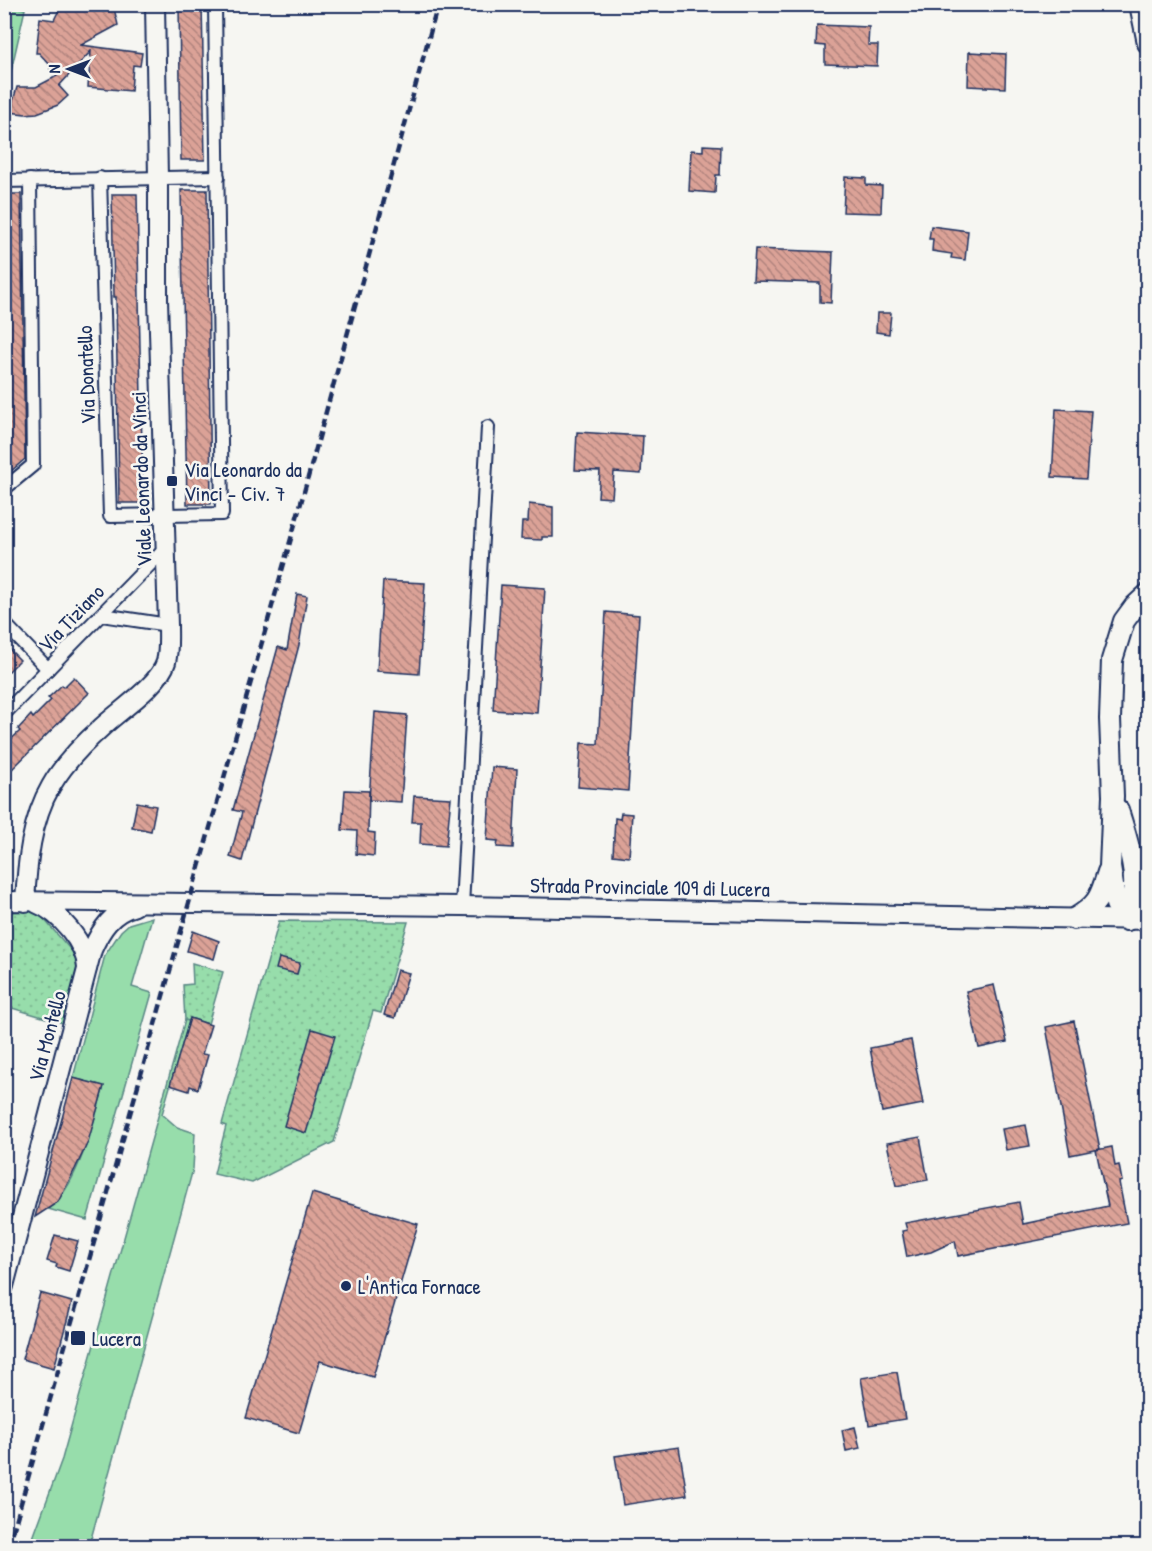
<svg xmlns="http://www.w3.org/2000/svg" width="1152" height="1551" font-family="'Patrick Hand',sans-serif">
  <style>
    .grass { fill: #97ddab; stroke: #598684; stroke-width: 1.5 }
    .park { fill: url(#park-dots); stroke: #598684; stroke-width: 1.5 }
    .building { fill: url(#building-back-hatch); stroke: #1b2f5e; stroke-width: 1.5 }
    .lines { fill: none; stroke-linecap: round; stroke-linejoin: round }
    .street-casing { stroke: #1b2f5e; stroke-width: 16 }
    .secondary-casing { stroke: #1b2f5e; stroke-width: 22 }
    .primary-casing { stroke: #1b2f5e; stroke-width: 24 }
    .street { stroke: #f6f6f2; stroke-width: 12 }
    .secondary { stroke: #f6f6f2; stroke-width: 18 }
    .primary { stroke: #f6f6f2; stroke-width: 20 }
    .rail { stroke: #1b2f5e; stroke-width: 4.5; stroke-dasharray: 9 4.5; stroke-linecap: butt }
    .poi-dot { fill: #1b2f5e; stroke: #f6f6f2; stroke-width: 2 }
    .labels { text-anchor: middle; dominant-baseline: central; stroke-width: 5; stroke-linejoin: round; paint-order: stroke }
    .street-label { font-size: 21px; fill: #1b2f5e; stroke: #f6f6f2 }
    .poi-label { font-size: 21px; fill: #1b2f5e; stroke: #f6f6f2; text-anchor: start }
  </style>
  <defs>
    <pattern id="park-dots" width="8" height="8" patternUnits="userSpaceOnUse" patternTransform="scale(1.5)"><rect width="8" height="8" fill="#97ddab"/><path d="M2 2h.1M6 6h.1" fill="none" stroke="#82be96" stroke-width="1.8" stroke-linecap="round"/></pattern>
    <pattern id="building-back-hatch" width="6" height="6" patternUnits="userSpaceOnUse" patternTransform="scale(1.5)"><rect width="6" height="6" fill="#dba297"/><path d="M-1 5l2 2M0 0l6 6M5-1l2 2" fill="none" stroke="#b1847e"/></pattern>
  </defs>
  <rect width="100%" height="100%" fill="#f6f6f2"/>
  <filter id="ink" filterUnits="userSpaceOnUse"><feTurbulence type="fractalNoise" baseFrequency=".0167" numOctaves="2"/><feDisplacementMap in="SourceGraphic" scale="12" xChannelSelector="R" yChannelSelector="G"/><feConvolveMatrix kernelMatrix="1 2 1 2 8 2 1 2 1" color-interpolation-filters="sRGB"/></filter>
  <g filter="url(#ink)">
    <g class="grass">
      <polygon points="6,5 25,9 5,98 4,5"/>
      <path d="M152 917 132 987 152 993 87 1220 48 1209C77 1189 94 1120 104 1086L73 1078 105 955 121 931 129 924Z"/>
      <polygon points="185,1020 189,1021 162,1114 177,1127 195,1133 193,1169 89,1546 30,1546 62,1459"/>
    </g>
    <g class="park">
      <polygon points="37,911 76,956 77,970 63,1023 5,1006 5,912"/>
      <polygon points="279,921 408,922 381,1013 373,1011 334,1142 252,1183 214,1174 226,1126 222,1124"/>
      <polygon points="192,963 223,972 208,1024 190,1018 189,1021 185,1020 183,985 193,984"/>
    </g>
    <g class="building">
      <polygon points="62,4 113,4 118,25 81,45 142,53 140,66 133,65 131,91 88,87 91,51 59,86 68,96 58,105 37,113 25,114 10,112 17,87 36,87 57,76 50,69 51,66 39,53 36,53 40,18 54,20"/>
      <polygon points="179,4 202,4 205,160 181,160"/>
      <polygon points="817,25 869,27 868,45 878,45 877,66 825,64 825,46 816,45"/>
      <polygon points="969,52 1006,54 1005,88 968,86"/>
      <polygon points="703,145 721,146 720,175 716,175 715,193 689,191 691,150 703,151"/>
      <polygon points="845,177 866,178 866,185 882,186 881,213 843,212"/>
      <polygon points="181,190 207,190 211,504 187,504"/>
      <polygon points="4,194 21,194 25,459 4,477"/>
      <polygon points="112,194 137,194 143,503 119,503 116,297 114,297"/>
      <polygon points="931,226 968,231 965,260 951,258 952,254 932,251 933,239 929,239"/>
      <polygon points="755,249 833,252 831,303 820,302 820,283 753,281"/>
      <polygon points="877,313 891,313 889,334 876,332"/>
      <polygon points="1056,409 1091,411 1086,479 1052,477"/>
      <polygon points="577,432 643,436 641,474 614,472 612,498 598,497 600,471 575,470"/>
      <polygon points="529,504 553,507 553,537 542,537 542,540 521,539 522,522 528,522"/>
      <polygon points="383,581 425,583 419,674 377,671"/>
      <polygon points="501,585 545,588 537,713 493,710"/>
      <polygon points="297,594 307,596 299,645 242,861 230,857 242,812 233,810 278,647 287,650"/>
      <polygon points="606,612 639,615 628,791 578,787 581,743 598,744"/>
      <polygon points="4,644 20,660 4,676"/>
      <polygon points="74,677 89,693 4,777 4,746 20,731 18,729 31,715 33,718 51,700 48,698 62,685 64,687"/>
      <polygon points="375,712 407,715 401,802 369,800"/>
      <polygon points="492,767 517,769 513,848 497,847 498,841 487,840"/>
      <polygon points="345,790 369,791 368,832 375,833 374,856 356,854 357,831 342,830"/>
      <polygon points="414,796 451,798 446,846 420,844 421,822 412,822"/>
      <polygon points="137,802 156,806 151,831 132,827"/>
      <polygon points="621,813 632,814 629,857 613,855 615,818 620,819"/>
      <polygon points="193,931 219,941 214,959 187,951"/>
      <polygon points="279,958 300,963 297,974 276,969"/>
      <polygon points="397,970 409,973 395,1018 384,1015"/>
      <polygon points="994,985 1007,1042 979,1048 966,991"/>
      <polygon points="190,1018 211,1025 202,1054 208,1055 198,1089 190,1086 189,1091 170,1085"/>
      <polygon points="1074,1021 1100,1149 1070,1155 1046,1027"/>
      <polygon points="312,1029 335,1036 306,1133 284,1126"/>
      <polygon points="911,1040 923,1104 882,1112 870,1048"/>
      <polygon points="73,1078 104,1086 88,1142 75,1169 58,1202 35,1217"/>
      <polygon points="1026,1125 1030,1146 1006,1150 1002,1129"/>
      <polygon points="920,1137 928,1180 896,1186 887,1143"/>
      <polygon points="1112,1147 1115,1166 1119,1165 1122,1181 1119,1182 1127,1223 958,1256 955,1241 931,1252 907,1257 902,1231 907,1230 905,1223 1019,1202 1023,1224 1108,1206 1096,1150"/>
      <polygon points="312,1193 418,1224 373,1377 320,1361 299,1433 246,1418"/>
      <polygon points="55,1235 78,1241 69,1271 56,1267 57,1264 47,1261"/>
      <polygon points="40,1293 72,1302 54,1368 22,1359"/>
      <polygon points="897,1372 905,1419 869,1425 861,1378"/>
      <polygon points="855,1427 860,1448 846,1451 842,1430"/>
      <polygon points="679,1447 687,1495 623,1505 615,1456"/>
    </g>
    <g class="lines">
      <defs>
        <g id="street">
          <polyline points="100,178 110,516 222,514 215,4"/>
          <polyline points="4,181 218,177"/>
          <polyline points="4,489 33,465 30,180"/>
          <polyline points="102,615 168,625"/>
          <polyline points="4,623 48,669"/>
          <polyline points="4,714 166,548"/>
          <polyline points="462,906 488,427"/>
        </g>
        <g id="secondary">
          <polyline points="4,901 462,906 1148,920"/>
          <path d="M25 902C27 864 31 820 51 786 63 765 84 743 102 727 120 710 159 685 166 662 169 650 168 637 168 625L158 299V178L155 4"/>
          <path d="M36 903C59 912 86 943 87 968"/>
          <path d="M4 1286 92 950C101 929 112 912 135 906"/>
        </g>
        <g id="primary">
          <polyline points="1140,4 1148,43"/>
          <path d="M1118 810C1129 847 1143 882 1127 920"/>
          <path d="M1074 919C1098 905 1100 898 1108 872"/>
          <polyline points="1127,920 1116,904 1110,867 1113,796 1110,719 1112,660 1124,621 1135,606 1148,594"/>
        </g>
      </defs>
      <use href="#street" class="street-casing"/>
      <use href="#secondary" class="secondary-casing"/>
      <use href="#primary" class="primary-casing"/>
      <use href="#street" class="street"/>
      <use href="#secondary" class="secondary"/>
      <use href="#primary" class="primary"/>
      <polyline class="rail" points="9,1546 304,492 438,4"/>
    </g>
  </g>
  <g class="poi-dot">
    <rect x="166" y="475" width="12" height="12" rx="3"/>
    <circle cx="346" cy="1286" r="6"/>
    <rect x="70" y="1330" width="16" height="16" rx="3"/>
  </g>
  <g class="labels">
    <g class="street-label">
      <text transform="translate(86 375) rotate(-92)">Via Donatello</text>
      <text transform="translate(141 479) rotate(-92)">Viale Leonardo da Vinci</text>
      <text transform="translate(71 618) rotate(-46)">Via Tiziano</text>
      <text transform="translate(650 887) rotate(1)">Strada Provinciale 109 di Lucera</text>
      <text transform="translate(47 1036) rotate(-75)">Via Montello</text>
    </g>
    <g class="poi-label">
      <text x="184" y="469">Via Leonardo da<tspan x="184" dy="24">Vinci - Civ. 7</tspan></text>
      <text x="358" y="1286">L'Antica Fornace</text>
      <text x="92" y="1338">Lucera</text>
    </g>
  </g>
  <rect width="1152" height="1551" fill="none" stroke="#f6f6f2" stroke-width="24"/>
  <rect x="12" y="12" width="1128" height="1527" fill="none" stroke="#1b2f5e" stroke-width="2" filter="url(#ink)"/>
  <g transform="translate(69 69) rotate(270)" stroke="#f6f6f2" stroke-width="4.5" paint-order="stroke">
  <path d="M0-4.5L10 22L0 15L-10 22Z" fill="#1b2f5e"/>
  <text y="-9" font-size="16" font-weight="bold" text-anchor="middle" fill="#1b2f5e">N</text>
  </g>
</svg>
